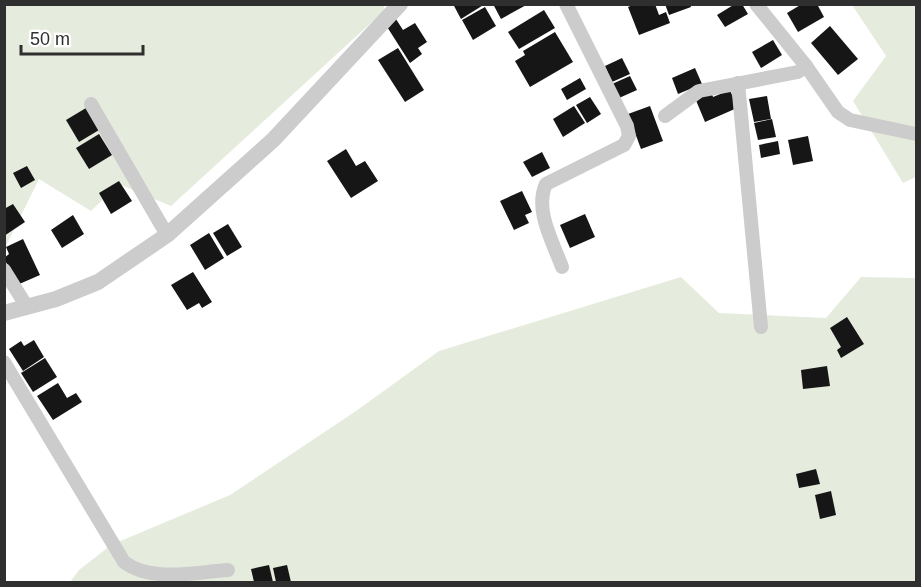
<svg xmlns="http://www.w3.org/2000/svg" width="921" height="587" font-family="Arial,sans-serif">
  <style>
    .green { fill: #e6ecdd }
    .building { fill: #161616 }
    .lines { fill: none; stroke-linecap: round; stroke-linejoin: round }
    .minor { stroke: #ccc; stroke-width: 14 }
    .tertiary { stroke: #ccc; stroke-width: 16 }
  </style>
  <rect width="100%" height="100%" fill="#fff"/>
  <g class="green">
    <polygon points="5,5 383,5 385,10 171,206 119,184 91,211 39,179 5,248"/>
    <polygon points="852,5 916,5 916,177 903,183 853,101 886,56"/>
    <polygon points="681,277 719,313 826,318 861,277 916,278 916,582 70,582 79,570 111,545 230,495 356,411 439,351"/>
  </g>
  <g class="building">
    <polygon points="453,4 485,4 461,19"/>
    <polygon points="493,4 528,4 501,19"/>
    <polygon points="635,4 655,4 659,15 666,12 670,23 639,35 628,7"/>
    <polygon points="665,4 690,4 691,7 669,15"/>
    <polygon points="735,4 742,4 748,14 725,27 717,15"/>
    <polygon points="802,4 817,4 824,17 798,32 787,13"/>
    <polygon points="485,7 496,26 473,40 462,20"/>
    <polygon points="544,10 555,28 519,49 508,32"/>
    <polygon points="394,16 403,30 415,23 427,42 418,48 422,54 410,63 384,22"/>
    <polygon points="830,26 858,59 838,75 811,43"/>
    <polygon points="555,32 573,62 530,87 515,61 525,55 523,51"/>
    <polygon points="773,40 782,55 761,68 752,52"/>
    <polygon points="398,48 424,90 405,102 378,60"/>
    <polygon points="622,58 630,74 612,82 605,66"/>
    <polygon points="695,68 702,84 678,94 672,78"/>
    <polygon points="630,76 637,90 619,98 612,84"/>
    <polygon points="580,78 586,89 567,100 561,89"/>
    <polygon points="730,90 737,108 705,122 695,98 711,91 713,97"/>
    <polygon points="767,96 771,119 754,122 749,99"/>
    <polygon points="590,97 601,114 587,123 576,105"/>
    <polygon points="574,106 585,123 563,137 553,119"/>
    <polygon points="650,106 663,141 641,149 628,114"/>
    <polygon points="86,108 99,130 79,142 66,120"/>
    <polygon points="772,119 776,137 758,140 754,123"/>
    <polygon points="99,134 112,155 89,169 76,148"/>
    <polygon points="808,136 813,161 793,165 788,140"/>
    <polygon points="778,141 780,154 761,158 759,145"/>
    <polygon points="346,149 356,166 365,161 378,181 351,198 327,161"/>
    <polygon points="542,152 550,168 532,177 523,162"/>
    <polygon points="27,166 35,180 21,188 13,173"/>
    <polygon points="119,181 132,201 111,214 99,193"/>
    <polygon points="522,191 532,212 525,215 529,223 514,230 500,201"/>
    <polygon points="13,204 25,222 4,236 4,209"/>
    <polygon points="585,214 595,237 570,248 560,225"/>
    <polygon points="73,215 84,234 62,248 51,230"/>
    <polygon points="228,224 242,247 227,256 213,233"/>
    <polygon points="209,233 224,258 205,270 190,245"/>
    <polygon points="23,239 40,275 17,285 4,258 9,254 6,247"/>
    <polygon points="193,272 212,302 202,308 199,303 187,310 171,285"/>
    <polygon points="847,317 864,344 841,358 837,350 841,347 830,328"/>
    <polygon points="34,340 44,357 23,371 9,349 21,341 24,346"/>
    <polygon points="45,358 57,377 33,392 21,373"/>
    <polygon points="827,366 830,386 803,389 801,370"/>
    <polygon points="58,383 67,398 76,393 82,402 53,420 37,396"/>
    <polygon points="816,469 820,484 799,488 796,474"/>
    <polygon points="831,491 836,515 820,519 815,495"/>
    <polygon points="269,565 273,582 254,582 251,569"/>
    <polygon points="287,565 291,582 276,582 273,568"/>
  </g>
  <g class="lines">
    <g class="minor">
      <polyline points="806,66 838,112 850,120 916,134"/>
      <polyline points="738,83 761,327"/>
      <polyline points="91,104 167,235"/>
      <polyline points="665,116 699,91 798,72 806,66 756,4"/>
      <path d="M562 267C553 242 534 210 546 184L624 145 629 136 627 126 566 4"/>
      <polyline points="4,270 27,307"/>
      <path d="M4 362 124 562C152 583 196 572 228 570"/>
    </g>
    <polyline class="tertiary" points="4,313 56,299 98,282 167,235 273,140 400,4"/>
  </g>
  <rect width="921" height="587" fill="none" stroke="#2f2f2f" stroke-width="12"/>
  <path d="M21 45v9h122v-9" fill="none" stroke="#2f2f2f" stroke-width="3"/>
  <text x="30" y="45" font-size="18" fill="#2f2f2f" stroke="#ffffff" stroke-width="4.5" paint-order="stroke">50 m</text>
</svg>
